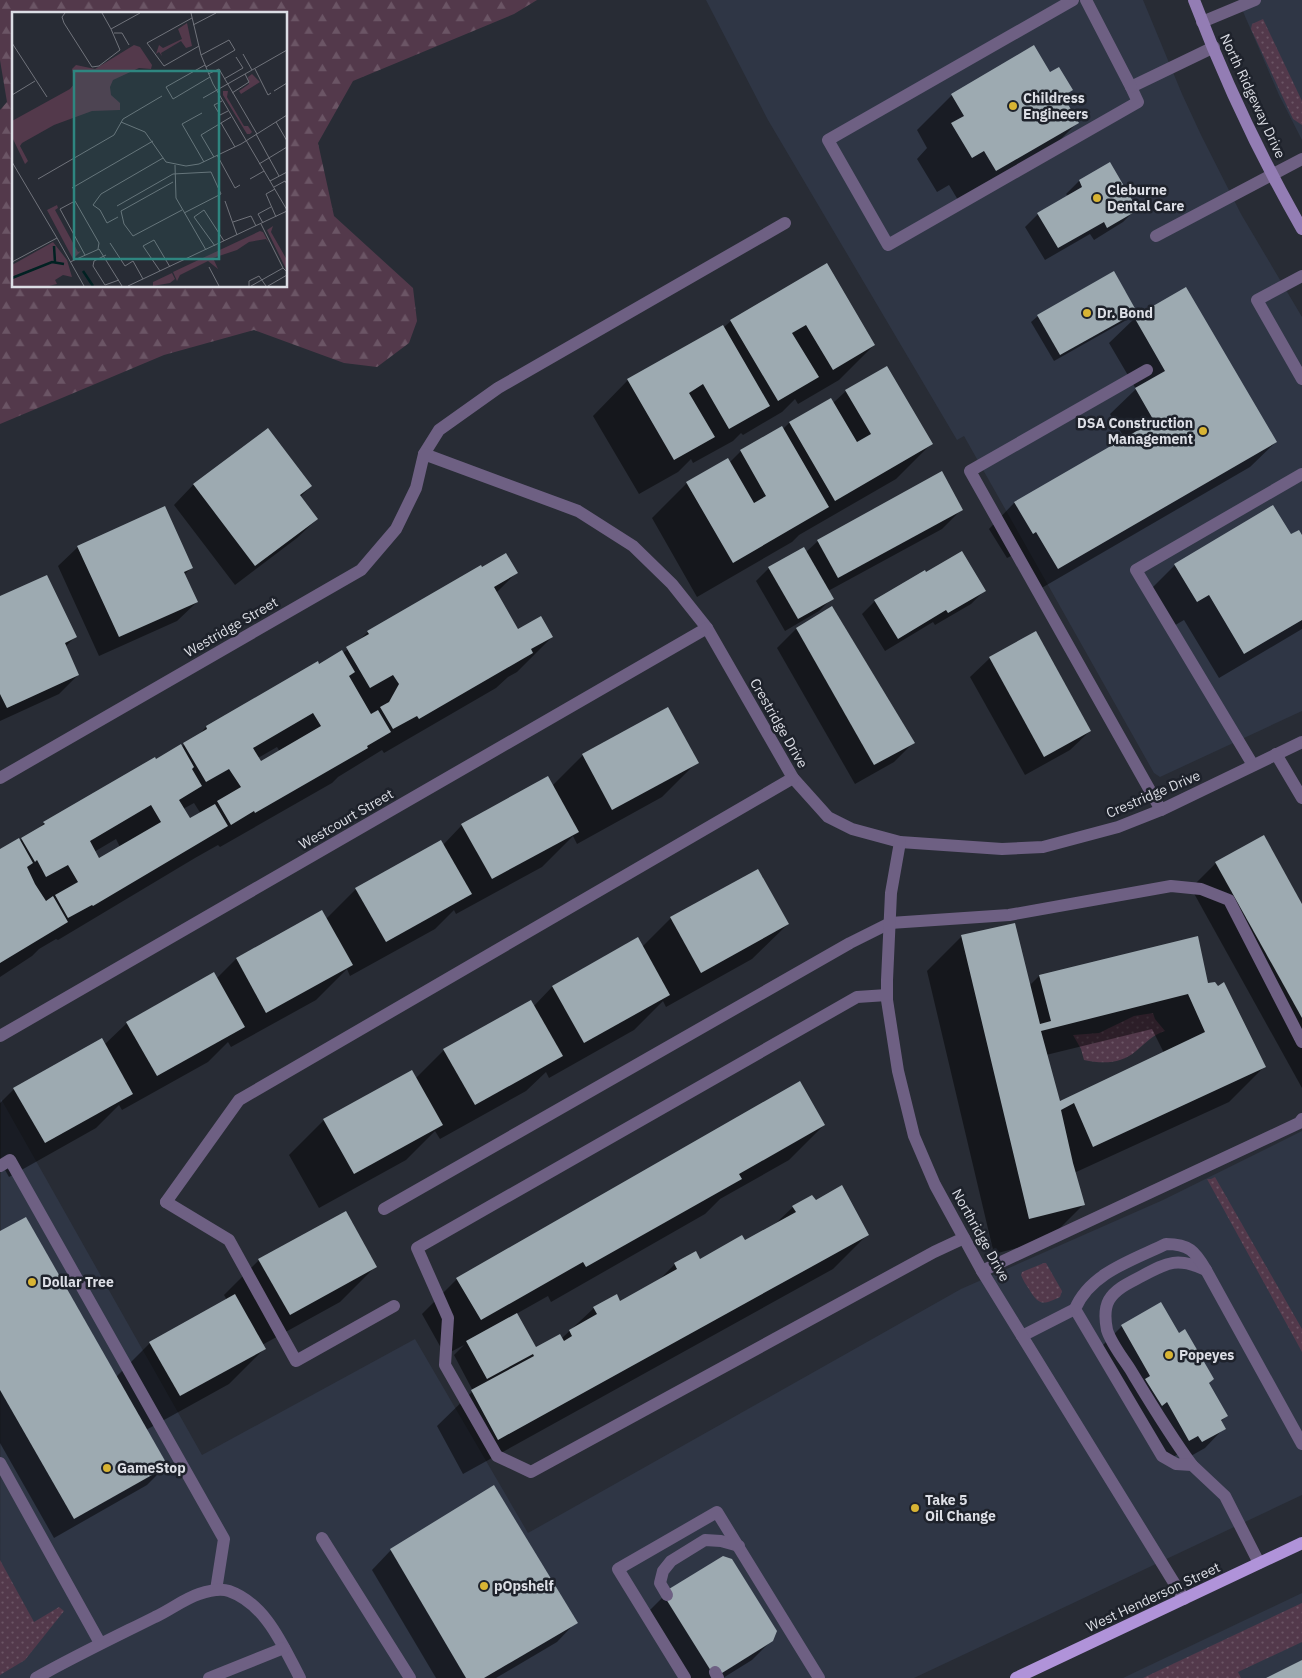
<svg xmlns="http://www.w3.org/2000/svg" width="1302" height="1678" font-family="'IBM Plex Sans',sans-serif">
  <style>
    .built { fill: #2f3645 }
    .grass { fill: url(#grass-dots) }
    .forest { fill: url(#forest-firs); fill-rule: evenodd }
    .shadow { fill: #0007; fill-rule: evenodd }
    .building { fill: #9daab1; fill-rule: evenodd }
    .lines { fill: none; stroke-linecap: round; stroke-linejoin: round }
    .lane { stroke: #6e6083; stroke-width: 12 }
    .street { stroke: #6e6083; stroke-width: 12 }
    .secondary { stroke: #937db4; stroke-width: 12 }
    .primary { stroke: #b093d9; stroke-width: 12 }
    .poi-dot { fill: #d8b434; stroke: #1e222b; stroke-width: 2 }
    .labels { text-anchor: middle; dominant-baseline: central; stroke-width: 5; stroke-linejoin: round; paint-order: stroke }
    .street-label { font-size: 14px; fill: #dcdee5; stroke: #1e222b }
    .poi-label { font-size: 14px; font-weight: bold; fill: #dcdee5; stroke: #1e222b; text-anchor: start }
    .inset-river { fill: none; stroke: #012122; stroke-width: 2.5 }
    .inset-road { fill: none; stroke: #70737b; stroke-width: 1 }
    .view { fill: #2e8680; fill-opacity: 0.15; stroke: #2e8680; stroke-width: 2.5 }
    .inset-edge { fill: none; stroke: #dcdee5; stroke-width: 2.5 }
  </style>
  <defs>
    <pattern id="grass-dots" width="8" height="8" patternUnits="userSpaceOnUse" patternTransform="scale(1.25)"><rect width="8" height="8" fill="#53394b"/><path d="M2 2h.1M6 6h.1" fill="none" stroke="#6b5565" stroke-width="1.8" stroke-linecap="round"/></pattern>
    <pattern id="forest-firs" width="22" height="20" patternUnits="userSpaceOnUse" patternTransform="scale(1.25)"><rect width="22" height="20" fill="#53394b"/><path d="M5 1l3.5 6h-7zM16 11l3.5 6h-7z" fill="#6b5565"/></pattern>
  </defs>
  <rect width="100%" height="100%" fill="#282c35"/>
  <g class="built">
    <polygon points="706,0 1143,0 1182,94 1201,135 1241,214 1302,317 1302,711 1160,777 1154,773 964,436 957,440 768,120"/>
    <polygon points="1238,0 1302,0 1302,140 1279,95"/>
    <polygon points="1,1099 202,1455 415,1339 528,1533 961,1289 1163,1200 1302,1131 1302,1495 914,1678 0,1678"/>
    <polygon points="1302,1593 1302,1678 1123,1678"/>
  </g>
  <g class="grass">
    <polygon points="1263,19 1302,101 1302,125 1293,119 1251,29 1252,24"/>
    <path d="M1153 1013 1155 1019 1165 1031C1152 1035 1146 1043 1136 1051 1121 1064 1103 1064 1084 1060L1081 1049 1073 1035 1099 1033 1134 1016Z"/>
    <polygon points="1215,1177 1302,1329 1302,1352 1207,1179 1211,1179"/>
    <path d="M1044 1263H1046L1062 1291 1060 1297C1043 1305 1039 1306 1029 1289 1026 1285 1023 1280 1021 1275L1022 1272Z"/>
    <polygon points="0,1560 34,1622 59,1607 64,1611 25,1660 0,1675"/>
    <polygon points="1302,1603 1302,1642 1238,1672 1241,1678 1143,1678"/>
  </g>
  <path class="forest" d="M0 0H537L514 14 353 81 318 143 334 216 413 288 417 321 409 343 377 367 344 363 254 330 164 355 0 424V110L7 102 0 60ZM14 14H286V286H14Z"/>
  <g class="shadow">
    <polygon points="1049,74 1071,90 1063,99 1077,123 1042,158 961,205 949,185 937,192 917,159 927,148 917,130 952,95"/>
    <polygon points="1110,164 1136,209 1123,222 1094,240 1090,234 1045,260 1025,227 1038,214 1068,196 1066,194 1079,181"/>
    <polygon points="827,265 874,345 839,380 798,404 795,399 782,412 743,435 741,433 733,441 693,463 691,459 678,472 639,494 593,416 628,380 723,328 731,321"/>
    <polygon points="1186,288 1276,442 1250,467 1033,593 1011,556 1007,558 989,529 1014,503 1125,439 1110,414 1136,389 1109,343 1135,318"/>
    <polygon points="1136,312 1130,318 1054,361 1031,322 1038,316"/>
    <polygon points="846,391 931,444 896,479 799,535 792,542 697,597 652,518 687,483 729,463 741,451 782,430 789,423 830,399 833,403"/>
    <polygon points="267,429 311,486 300,497 317,519 297,538 235,585 174,505 193,485"/>
    <polygon points="962,509 942,529 828,591 832,598 819,611 785,631 756,581 769,568 806,552 818,541"/>
    <polygon points="1291,536 1302,537 1302,629 1219,678 1184,620 1172,627 1150,590 1175,565"/>
    <polygon points="78,547 191,568 184,575 197,602 177,621 99,656 58,566"/>
    <path d="M516 573 496 593 517 630 552 637 517 672 508 677 496 688 384 753 382 750 338 777 332 783 220 847 218 845 195 858 58 940 56 939 39 949 32 956 0 977V851L19 841 37 830 44 823 180 746 181 747 198 736 206 727 317 663 319 665 343 653 357 642 368 632ZM277 747 280 752 261 763 258 758ZM194 803 201 814 189 820 183 809ZM116 839 120 847 99 859 94 852Z"/>
    <polygon points="926,574 984,591 971,604 935,625 933,622 885,651 862,614 875,601"/>
    <polygon points="0,598 75,637 65,647 78,675 59,694 0,721"/>
    <polygon points="796,629 913,743 894,762 855,784 777,648"/>
    <polygon points="990,658 1090,731 1070,750 1025,775 970,677"/>
    <polygon points="583,755 697,762 662,797 577,844 573,836 542,867 456,914 454,910 435,929 350,976 347,969 316,1000 231,1047 228,1042 208,1062 122,1110 119,1105 96,1128 9,1177 0,1161 0,1103 14,1089 104,1045 127,1023 216,979 236,959 322,912 326,919 356,889 443,845 462,825 552,786"/>
    <polygon points="1216,863 1302,907 1302,1088 1191,888"/>
    <polygon points="671,918 788,924 752,959 666,1007 663,1001 634,1030 549,1078 546,1072 526,1091 440,1139 435,1131 406,1160 319,1208 289,1155 324,1120 415,1079 444,1050 533,1007 552,987 637,939 642,947"/>
    <path d="M962 936 1029 986 1039 976 1208 985 1264 1067 1229 1102 1074 1173 1083 1205 1048 1240 994 1254 927 971ZM1152 1029 1164 1053 1059 1103 1046 1055Z"/>
    <polygon points="824,1125 789,1160 720,1199 705,1214 551,1302 548,1296 516,1314 531,1351 561,1339 594,1308 616,1296 620,1302 657,1282 675,1264 700,1260 745,1242 773,1226 793,1207 815,1202 868,1234 833,1269 463,1474 437,1426 473,1391 454,1355 464,1345 445,1355 422,1314 457,1279"/>
    <polygon points="0,1233 116,1377 150,1343 227,1300 224,1295 259,1260 375,1267 340,1302 262,1345 264,1349 229,1384 146,1430 166,1466 147,1485 54,1538 0,1443"/>
    <polygon points="1160,1304 1178,1335 1213,1379 1208,1384 1227,1416 1220,1422 1224,1428 1205,1448 1182,1461 1178,1454 1170,1459 1102,1346 1122,1326"/>
    <polygon points="391,1550 576,1622 557,1642 496,1678 436,1678 372,1570"/>
    <polygon points="670,1590 772,1640 752,1660 723,1678 684,1678 650,1610"/>
  </g>
  <g class="building">
    <polygon points="1034,45 1050,72 1059,67 1073,90 1063,96 1079,123 996,171 984,151 972,158 951,123 964,116 951,94"/>
    <polygon points="1110,162 1138,210 1107,228 1104,222 1058,248 1037,213 1082,187 1079,180"/>
    <polygon points="827,263 875,345 833,370 806,325 792,333 819,377 778,401 730,320"/>
    <polygon points="1114,271 1137,312 1060,355 1037,315"/>
    <polygon points="1186,287 1277,442 1058,569 1036,532 1033,534 1014,502 1154,421 1135,388 1165,371 1134,317"/>
    <polygon points="723,325 770,406 729,429 703,384 689,393 715,437 674,460 627,379"/>
    <polygon points="887,366 933,444 835,501 789,422 831,398 857,442 871,434 845,390"/>
    <polygon points="782,426 829,507 733,563 686,482 728,458 754,503 766,496 740,450"/>
    <polygon points="268,428 312,486 300,495 318,519 255,566 193,484"/>
    <polygon points="942,471 963,510 838,578 817,540"/>
    <polygon points="1273,505 1291,534 1299,530 1302,535 1302,620 1244,654 1209,595 1197,602 1174,564"/>
    <polygon points="165,506 193,568 184,572 198,602 119,637 77,546"/>
    <polygon points="804,547 834,599 798,619 768,567"/>
    <polygon points="962,551 986,591 948,613 946,610 898,639 874,600 925,570 926,572"/>
    <polygon points="506,553 518,573 494,587 518,629 541,616 553,637 531,649 533,653 419,719 417,716 393,729 380,707 389,702 399,684 393,675 370,688 346,647 369,634 367,631 481,565 482,567"/>
    <polygon points="47,575 77,637 65,643 79,675 7,708 0,694 0,596"/>
    <polygon points="832,606 915,743 874,765 796,628"/>
    <polygon points="1036,631 1091,731 1044,757 989,657"/>
    <path d="M342 650 355 672 349 676 371 714 378 710 391 732 367 746 368 748 255 813 254 811 231 825 217 801 241 787 229 769 206 782 183 743 207 729 206 726 318 661 319 664ZM313 713 321 726 261 761 253 748Z"/>
    <polygon points="668,707 699,763 612,810 582,754"/>
    <path d="M181 744 194 767 192 769 202 786 179 800 190 818 215 804 228 826 93 906 92 905 68 918 55 895 78 882 68 865 46 877 37 860 35 862 21 838 45 824 43 822 155 757 156 759ZM151 805 161 822 99 858 90 841Z"/>
    <polygon points="548,776 579,832 492,879 461,824"/>
    <polygon points="1264,835 1302,904 1302,1018 1215,862"/>
    <polygon points="19,838 33,863 27,867 35,884 46,901 53,896 68,922 0,963 0,849"/>
    <polygon points="441,840 472,894 386,942 355,888"/>
    <polygon points="758,869 789,924 701,973 670,917"/>
    <polygon points="322,910 353,965 266,1013 236,958"/>
    <path d="M1015 923 1040 1024 1051 1021 1039 975 1198 936 1208 983 1215 982 1218 986 1224 982 1266 1067 1093 1147 1074 1103 1061 1110 1073 1163 1085 1205 1029 1219 961 935ZM1188 994 1205 1032 1060 1101 1041 1031Z"/>
    <polygon points="638,937 670,995 584,1043 552,986"/>
    <polygon points="214,972 245,1027 157,1076 126,1022"/>
    <polygon points="531,1000 563,1056 475,1105 443,1049"/>
    <polygon points="102,1038 133,1094 45,1143 13,1088"/>
    <polygon points="412,1070 443,1125 354,1174 323,1119"/>
    <polygon points="800,1081 825,1125 739,1174 742,1179 586,1267 583,1262 481,1320 456,1278"/>
    <polygon points="842,1185 869,1235 498,1440 471,1390 534,1356 533,1354 487,1379 466,1341 517,1313 536,1347 560,1334 564,1341 572,1336 569,1330 597,1314 593,1307 617,1294 620,1301 677,1269 674,1263 696,1251 700,1259 742,1235 745,1240 796,1212 792,1206 812,1195 816,1200"/>
    <polygon points="346,1211 377,1267 290,1315 258,1259"/>
    <polygon points="26,1217 168,1466 74,1519 0,1390 0,1231"/>
    <polygon points="235,1294 266,1349 180,1396 149,1342"/>
    <polygon points="1161,1302 1179,1333 1185,1329 1214,1379 1209,1383 1228,1416 1221,1420 1226,1429 1202,1442 1198,1436 1189,1441 1167,1402 1162,1406 1145,1379 1150,1376 1121,1325"/>
    <polygon points="494,1485 578,1623 484,1678 466,1678 390,1549"/>
    <polygon points="723,1556 732,1559 777,1631 773,1641 722,1673 711,1671 666,1599 669,1589"/>
    <polygon points="1302,1660 1302,1678 1266,1678"/>
  </g>
  <g class="lines">
    <g class="lane">
      <polyline points="1073,0 828,140 888,245 1138,102 1131,87 1214,47"/>
      <polyline points="1086,0 1131,87"/>
      <polyline points="1202,22 1255,0"/>
      <polyline points="1156,236 1302,159"/>
      <polyline points="1302,276 1257,300 1302,379"/>
      <polyline points="1147,370 970,471 1161,810"/>
      <polyline points="424,454 439,430 498,388 785,223"/>
      <polyline points="1276,754 1302,798"/>
      <polyline points="1253,765 1136,570 1302,474"/>
      <polyline points="887,995 857,997 417,1248 448,1318 445,1365 497,1456 531,1472 934,1252 964,1238"/>
      <polyline points="0,1166 10,1160 224,1539 216,1590"/>
      <polyline points="166,1202 229,1240 296,1361 394,1306"/>
      <polyline points="384,1209 850,943 890,923 1009,915 1171,886 1201,889 1229,900 1302,1042"/>
      <polyline points="982,1271 1299,1123 1302,1119"/>
      <polyline points="1022,1336 1075,1309"/>
      <polyline points="0,1463 100,1643"/>
      <path d="M1192 1465C1169 1434 1150 1402 1130 1369 1122 1357 1111 1343 1107 1330 1105 1320 1104 1309 1109 1300 1116 1288 1131 1282 1142 1276 1168 1262 1178 1257 1206 1270"/>
      <polyline points="322,1538 410,1678"/>
      <path d="M1259 1563 1225 1496 1192 1465 1176 1464 1162 1456 1075 1309C1090 1273 1133 1260 1166 1244 1189 1244 1195 1251 1206 1270L1302 1444"/>
      <polyline points="667,1595 660,1583 663,1571 671,1561 705,1540 721,1541 739,1546"/>
      <polyline points="715,1672 718,1678"/>
      <path d="M36 1678C75 1656 115 1637 155 1617 170 1610 184 1599 199 1594 208 1591 220 1588 229 1591 266 1604 283 1646 300 1678"/>
      <polyline points="209,1678 284,1648"/>
      <polyline points="685,1678 618,1569 717,1512 819,1678"/>
    </g>
    <g class="street">
      <polyline points="0,778 361,570 396,529 416,488 424,454 578,511 633,546 672,584 707,628 793,778 828,817 852,829 900,842 1002,849 1043,847 1118,827 1161,810 1302,742"/>
      <polyline points="900,842 891,893 887,980 887,1000 898,1071 914,1136 935,1185 982,1271 1184,1599"/>
      <polyline points="0,1036 707,628"/>
      <polyline points="166,1202 239,1100 793,778"/>
    </g>
    <path class="secondary" d="M1194 0C1224 79 1260 156 1302 229"/>
    <polyline class="primary" points="1016,1678 1302,1543"/>
  </g>
  <g class="poi-dot">
    <circle cx="1013" cy="106" r="5"/>
    <circle cx="1097" cy="198" r="5"/>
    <circle cx="1087" cy="313" r="5"/>
    <circle cx="1203" cy="431" r="5"/>
    <circle cx="32" cy="1282" r="5"/>
    <circle cx="1169" cy="1355" r="5"/>
    <circle cx="107" cy="1468" r="5"/>
    <circle cx="915" cy="1508" r="5"/>
    <circle cx="484" cy="1586" r="5"/>
  </g>
  <g class="labels">
    <g class="street-label">
      <text transform="translate(1253 96) rotate(65)">North Ridgeway Drive</text>
      <text transform="translate(231 627) rotate(-30)">Westridge Street</text>
      <text transform="translate(779 723) rotate(60)">Crestridge Drive</text>
      <text transform="translate(1153 794) rotate(-23)">Crestridge Drive</text>
      <text transform="translate(346 819) rotate(-30)">Westcourt Street</text>
      <text transform="translate(981 1235) rotate(61)">Northridge Drive</text>
      <text transform="translate(1153 1597) rotate(-25)">West Henderson Street</text>
    </g>
    <g class="poi-label">
      <text x="1023" y="98">Childress<tspan x="1023" dy="16">Engineers</tspan></text>
      <text x="1107" y="190">Cleburne<tspan x="1107" dy="16">Dental Care</tspan></text>
      <text x="1097" y="313">Dr. Bond</text>
      <text x="1193" y="423" text-anchor="end">DSA Construction<tspan x="1193" dy="16">Management</tspan></text>
      <text x="42" y="1282">Dollar Tree</text>
      <text x="1179" y="1355">Popeyes</text>
      <text x="117" y="1468">GameStop</text>
      <text x="925" y="1500">Take 5<tspan x="925" dy="16">Oil Change</tspan></text>
      <text x="494" y="1586">pOpshelf</text>
    </g>
  </g>
  <g transform="translate(12 12)">
    <rect width="275" height="275" fill="#282c35"/>
    <path d="M175 11 180 34 174 36 169 29 149 41 150 44 147 40 144 42 147 33 151 36 170 27 166 17ZM240 62 248 70 229 82 227 79 237 72 236 65ZM216 79 215 85 232 114H236L240 120 238 122H235L211 83V79ZM45 193 46 196 43 198 66 240 69 239 61 247 35 198ZM261 214 259 220 275 248 274 257 255 218ZM248 219 251 220 257 231 254 227 237 230 225 238 201 246 206 257 196 249 168 263 165 269 161 260ZM41 230 55 248 60 265 51 263 43 268 45 272 37 274H0V253ZM160 261 163 267 158 271 141 274V270Z" fill="#53394b"/>
    <path d="M122 33 128 35 140 53 139 57 127 56 101 68 98 75 99 83 108 91V98L80 99 42 113 10 131 8 134 16 149 13 152 0 125V109L58 77 63 71 60 57 64 53 83 57Z" fill="#53394b"/>
    <path class="inset-river" d="M42 234 43 250M71 259 81 274M0 266 40 250 52 252"/>
    <path class="inset-road" d="M53 1 50 5 52 11 80 55 87 54 108 38 99 17M90 1 99 17 128 1M179 1 189 43 201 72 275 198M180 6 135 31 152 54 187 34M181 13 204 1M102 21H110L117 33M0 31 35 85M231 42 240 58M189 43 217 28 223 38 194 55M193 53 154 75 161 87 198 65M243 57 256 83 259 81M196 62 207 57 245 122M212 67 231 56 224 45M262 79 275 71M220 81 237 70 233 62M0 83 23 69M191 86 275 38M210 89 202 93 208 103 216 99M190 101 170 112 192 150M109 110 133 120 154 150 174 154 187 152 229 132 275 103M264 110 275 129M209 111 223 135M244 122 267 164M205 143 223 176 228 173M202 145 189 123 219 105M0 150 45 226 0 250M247 152 275 135M163 153 164 186 194 238M26 167 102 123 111 107 150 84M238 167 252 159M258 169 275 160M161 170 109 199 112 212 121 224 170 198M262 175 273 169 275 172M60 176 141 129M263 177 254 182 264 205M213 189 225 223M105 194 161 162 199 160 209 182 172 201M106 205 95 211 88 198 81 193 89 182 151 146M221 210 239 204 244 214M251 211 246 202 259 195M249 212 271 256M45 226 72 274M98 231 113 254 121 249 131 267M203 234 182 205 192 198 212 229M73 243 48 197 63 189 87 231 86 237M94 243 82 249 81 254 93 273 107 268M58 250 87 237 110 274M197 255 207 274M148 259 131 234 142 228 158 255M116 274 275 199M237 274V269L247 264 254 274M239 274 271 256 275 260M256 274 275 263"/>
    <path class="view" d="M62 59H207V247H62Z"/>
    <rect width="275" height="275" class="inset-edge"/>
  </g>
</svg>
